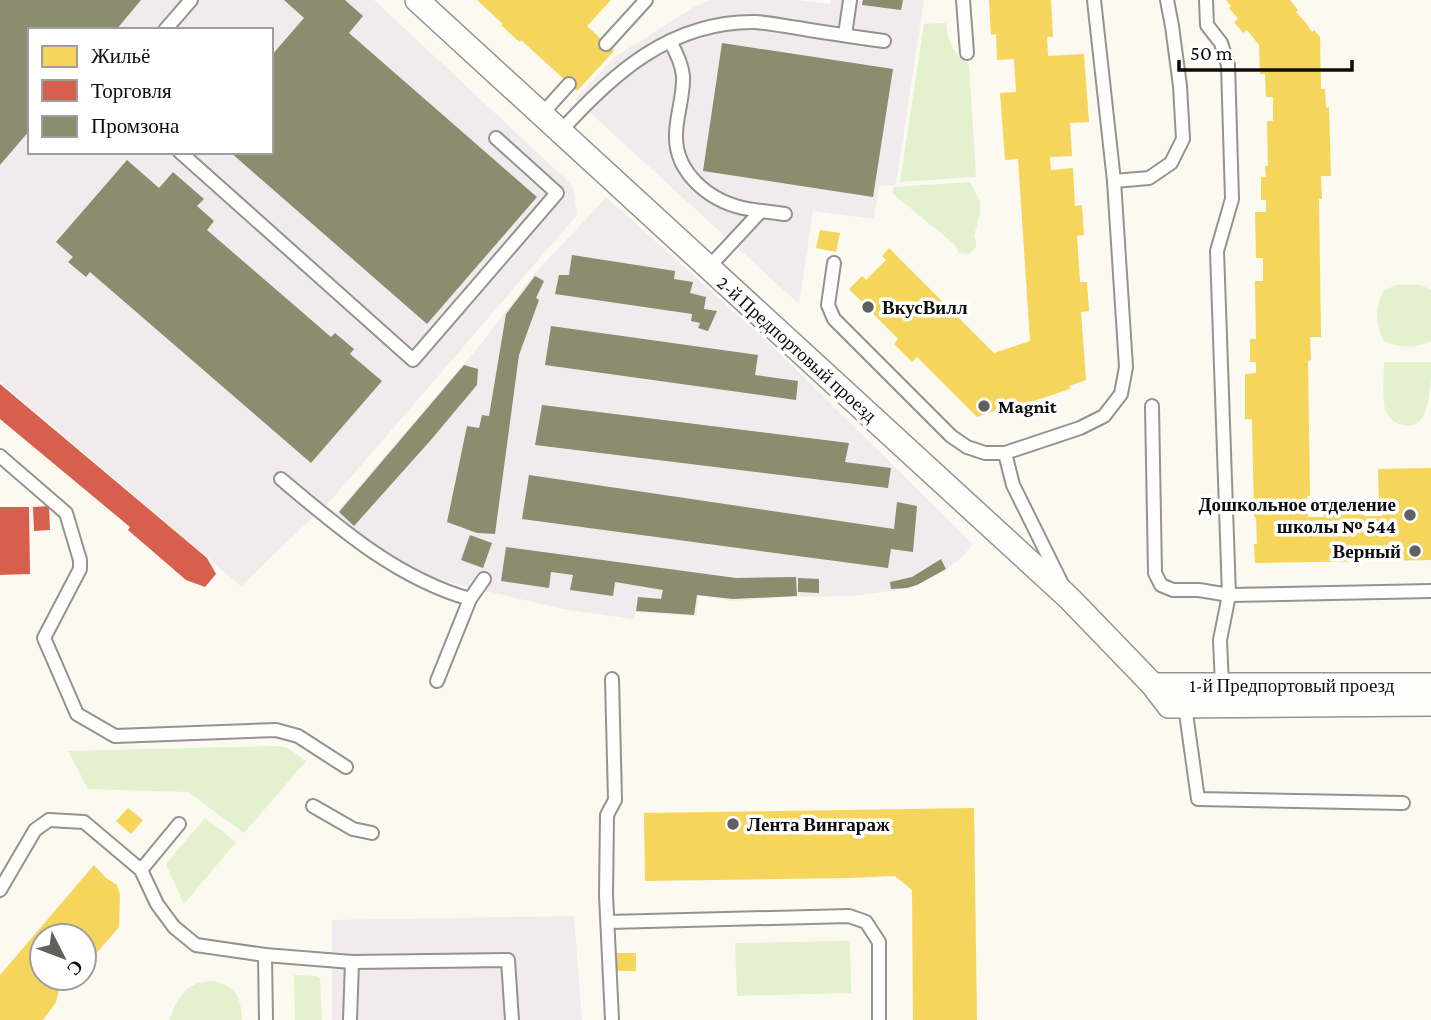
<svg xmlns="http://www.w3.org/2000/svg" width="1431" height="1020" font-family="'Crimson Pro',serif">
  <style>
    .industrial { fill: #f2ebee; fill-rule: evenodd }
    .green { fill: #e3f1cf }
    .homes { fill: #f6d55c }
    .shops { fill: #d6604d }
    .industry { fill: #8c8c6e }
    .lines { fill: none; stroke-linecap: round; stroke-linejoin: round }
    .service-casing { stroke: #94938f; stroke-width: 16 }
    .minor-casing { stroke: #94938f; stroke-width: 26 }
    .service { stroke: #fefefd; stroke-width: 12 }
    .minor { stroke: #fefefd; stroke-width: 23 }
    .poi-dot { fill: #60605c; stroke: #fff; stroke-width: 2.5 }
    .labels { text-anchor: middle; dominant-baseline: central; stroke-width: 7; stroke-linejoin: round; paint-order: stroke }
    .poi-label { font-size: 19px; font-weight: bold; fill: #0d0d0d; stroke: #fff; text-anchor: start }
    .street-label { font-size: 19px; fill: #0d0d0d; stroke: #fff }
  </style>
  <rect width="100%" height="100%" fill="#fbf9f0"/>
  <g class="industrial">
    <path d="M0 0H374L573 186 577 215 332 499 241 586 0 382ZM30 30H271V152H30Z"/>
    <polygon points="711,0 799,0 830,4 831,0 924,0 896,185 879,186 874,219 813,211 799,304 575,99 615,57 694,7"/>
    <polygon points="606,197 769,343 973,544 960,559 945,570 911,588 853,596 787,597 733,601 698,595 697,616 636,612 633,619 563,609 426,577 387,556 334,515 481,344 535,273 591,214"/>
    <polygon points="574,916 582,1020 332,1020 332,920"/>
  </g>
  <g class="green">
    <path d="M946 23C948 44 953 51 969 65L976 177 900 182 924 24Z"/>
    <polygon points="970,182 980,201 980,213 974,236 976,241 976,247 968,254 959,253 954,244 892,193 894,187"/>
    <path d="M1396 285H1420L1431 290V341C1415 349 1400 348 1384 341 1375 324 1375 309 1383 291Z"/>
    <path d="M1384 362H1431C1431 382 1431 433 1403 425 1396 424 1389 419 1386 412 1382 403 1384 374 1384 362Z"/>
    <polygon points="278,746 288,748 306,761 244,833 188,792 88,789 68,751"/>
    <polygon points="205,818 236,842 184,904 166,864"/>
    <polygon points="850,941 851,993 737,996 735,943"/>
    <polygon points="294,975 316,976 320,978 322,1020 295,1020"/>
    <path d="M214 981C236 988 241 997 242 1020H169C179 995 185 982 214 981Z"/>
  </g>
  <g class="homes">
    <polygon points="477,0 611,0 587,26 614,51 577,91 521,40 520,42 516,39 501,25 503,24"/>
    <polygon points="989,0 1051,0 1053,37 1047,37 1048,56 1084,54 1089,122 1070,123 1072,156 1050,157 1051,170 1073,168 1075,206 1082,205 1084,235 1077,236 1080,282 1087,282 1089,311 1081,312 1086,380 1069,386 1070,389 1016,407 1014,404 977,417 917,357 912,362 894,344 898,339 849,289 862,276 866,280 886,260 882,256 889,248 994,353 1030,341 1018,159 1005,160 1000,93 1016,92 1014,59 997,60 996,34 991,35"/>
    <polygon points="1226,0 1290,0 1298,10 1296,12 1306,23 1312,32 1314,30 1320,37 1321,89 1325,89 1326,108 1329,107 1331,176 1321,176 1322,199 1319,199 1321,337 1310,337 1311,360 1308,361 1310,496 1307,496 1308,517 1324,517 1323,509 1364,509 1364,516 1382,516 1382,504 1379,504 1378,469 1431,468 1431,560 1255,563 1254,544 1257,544 1256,518 1254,517 1252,419 1245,419 1245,374 1256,373 1256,362 1250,362 1250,339 1256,339 1255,281 1263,281 1263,258 1256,258 1255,212 1266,212 1266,200 1261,200 1261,177 1266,177 1265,166 1268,166 1267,121 1273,121 1273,97 1266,97 1265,74 1260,74 1259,45 1247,30 1243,33 1234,22 1238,19 1229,8 1231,6"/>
    <polygon points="820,230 840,233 836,252 816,248"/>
    <polygon points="128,808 143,820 131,834 116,821"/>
    <polygon points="974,808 977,1020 913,1020 912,890 895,876 849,878 645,881 644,813"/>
    <polygon points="94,865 106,878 117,885 120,895 119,927 95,955 84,960 84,936 42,936 42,978 58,978 55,980 59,990 56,1002 43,1020 0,1020 0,975"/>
    <rect x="617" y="953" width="19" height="18"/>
  </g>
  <g class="shops">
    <polygon points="0,384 207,558 216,574 205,587 186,580 128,530 130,527 0,419"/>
    <polygon points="49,506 50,530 34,531 33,507"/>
    <polygon points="0,507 29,507 30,574 0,575"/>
  </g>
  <g class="industry">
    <polygon points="0,0 141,0 116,30 30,30 30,130 0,165"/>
    <polygon points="284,0 345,0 363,16 349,33 537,197 427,324 230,152 271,152 271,56 304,18"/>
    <polygon points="863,0 903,0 901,10 862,5"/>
    <polygon points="722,43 893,69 873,197 703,171"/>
    <polygon points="127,160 159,188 173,172 204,199 197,206 214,221 207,230 331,337 335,333 354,349 350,354 382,381 311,463 90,272 86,277 68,262 73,257 56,242"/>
    <polygon points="572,255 675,271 674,279 693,282 690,293 706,297 704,309 717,311 708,331 698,328 700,323 691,321 692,314 555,294 559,275 569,275"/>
    <polygon points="535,276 544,281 536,298 539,300 519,355 495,534 477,533 447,522 467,426 479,428 482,415 489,416 506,314"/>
    <polygon points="551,326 758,355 755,375 798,381 796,400 545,365"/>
    <polygon points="464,365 478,369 477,385 430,441 354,526 339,512"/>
    <polygon points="542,405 849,443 845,462 891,468 888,488 535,445"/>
    <polygon points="529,475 894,529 897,502 917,506 913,552 891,549 888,568 522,519"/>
    <polygon points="470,535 492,543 483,568 461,560"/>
    <polygon points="506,547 736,578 796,577 797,596 733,599 697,595 694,615 636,611 638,597 661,599 663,590 615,582 613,596 570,590 573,575 551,572 549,588 501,581"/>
    <polygon points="941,559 946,569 917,585 907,588 891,589 890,582 912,577"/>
    <polygon points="798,578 819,579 819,593 798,592"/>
  </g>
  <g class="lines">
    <defs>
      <g id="service">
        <polyline points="963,0 967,53"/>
        <polyline points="1206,0 1207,25 1221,43 1228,65 1232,199 1217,251 1229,595 1220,640 1222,685"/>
        <polyline points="165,30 191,0"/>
        <polyline points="845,35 850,0"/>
        <path d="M670 41C676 52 682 64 683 76 684 96 676 116 676 135 675 172 708 200 743 208 757 211 771 212 785 214"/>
        <polyline points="606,44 646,0"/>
        <polyline points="541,115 569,84"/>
        <path d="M560 132C613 73 671 21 755 22 769 23 784 26 798 28 827 33 855 37 884 41"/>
        <polyline points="180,152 413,360 557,193 496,138"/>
        <polyline points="1114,181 1149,178 1171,163 1183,139 1180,86 1172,26 1167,0"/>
        <polyline points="834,263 828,305 834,319 951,436 967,447 985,453 1005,453 1080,428 1104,416 1121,394 1126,367 1114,181 1094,0"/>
        <polyline points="708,268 761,211"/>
        <polyline points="1152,406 1155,573 1161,585 1173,590 1199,590 1229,595 1431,591"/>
        <polyline points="1005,453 1013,485 1062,584"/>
        <polyline points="0,456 66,513 80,560 80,569 44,638 77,714 115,736 276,730 298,736 346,767"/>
        <path d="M281 479C338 527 396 578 470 599"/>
        <polyline points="612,679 615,800 607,815 606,895 612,1020"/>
        <polyline points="437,681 470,599 484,579"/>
        <polyline points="1185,706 1198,799 1403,803"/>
        <polyline points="313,806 353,829 372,833"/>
        <polyline points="141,870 179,824"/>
        <polyline points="0,890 35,830 49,820 84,822 141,870 157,904 174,927 196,945 265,955 352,962 508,960 512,1020"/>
        <polyline points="608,922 849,916 866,922 879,942 879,1020"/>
        <polyline points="265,955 266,1020"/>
        <polyline points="350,1020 352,962"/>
      </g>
      <g id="minor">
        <polyline points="417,0 1069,598 1153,685 1169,706 1431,704"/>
        <polyline points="1153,685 1431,685"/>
      </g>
    </defs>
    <use href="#service" class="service-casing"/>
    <use href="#minor" class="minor-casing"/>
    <use href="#service" class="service"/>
    <use href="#minor" class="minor"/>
  </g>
  <g class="poi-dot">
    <circle cx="868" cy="307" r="7"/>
    <circle cx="984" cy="406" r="7"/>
    <circle cx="1410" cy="515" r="7"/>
    <circle cx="1415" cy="551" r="7"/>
    <circle cx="733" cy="824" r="7"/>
  </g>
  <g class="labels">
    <g class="poi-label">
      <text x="882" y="307">ВкусВилл</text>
      <text x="998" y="406">Magnit</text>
      <text x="1396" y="504" text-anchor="end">Дошкольное отделение<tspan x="1396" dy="22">школы № 544</tspan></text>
      <text x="1401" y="551" text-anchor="end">Верный</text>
      <text x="747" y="824">Лента Вингараж</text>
    </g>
    <g class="street-label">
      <text transform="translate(797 349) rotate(42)">2-й Предпортовый проезд</text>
      <text x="1292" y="685">1-й Предпортовый проезд</text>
    </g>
  </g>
  <rect x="28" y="28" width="245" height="126" fill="#ffffff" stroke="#9e9e9e" stroke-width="2"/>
  <rect x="42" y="46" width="35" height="21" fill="#f6d55c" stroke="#9e9e9e" stroke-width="2"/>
  <text x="91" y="63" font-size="21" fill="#0d0d0d">Жильё</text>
  <rect x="42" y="80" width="35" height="21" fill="#d6604d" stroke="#9e9e9e" stroke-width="2"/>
  <text x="91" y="98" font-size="21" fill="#0d0d0d">Торговля</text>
  <rect x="42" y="116" width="35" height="21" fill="#8c8c6e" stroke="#9e9e9e" stroke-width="2"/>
  <text x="91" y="133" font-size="21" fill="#0d0d0d">Промзона</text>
  <g transform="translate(63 957) rotate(132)"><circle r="33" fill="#ffffff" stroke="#9e9e9e" stroke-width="2"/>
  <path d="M0-5L12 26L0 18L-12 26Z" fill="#60605c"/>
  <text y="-10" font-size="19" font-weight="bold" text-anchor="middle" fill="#0d0d0d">С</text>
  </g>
  <path d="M1179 60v10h173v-10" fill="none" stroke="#0d0d0d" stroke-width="3.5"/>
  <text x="1190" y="60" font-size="21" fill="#0d0d0d" stroke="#ffffff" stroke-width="5" paint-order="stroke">50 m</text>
</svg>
